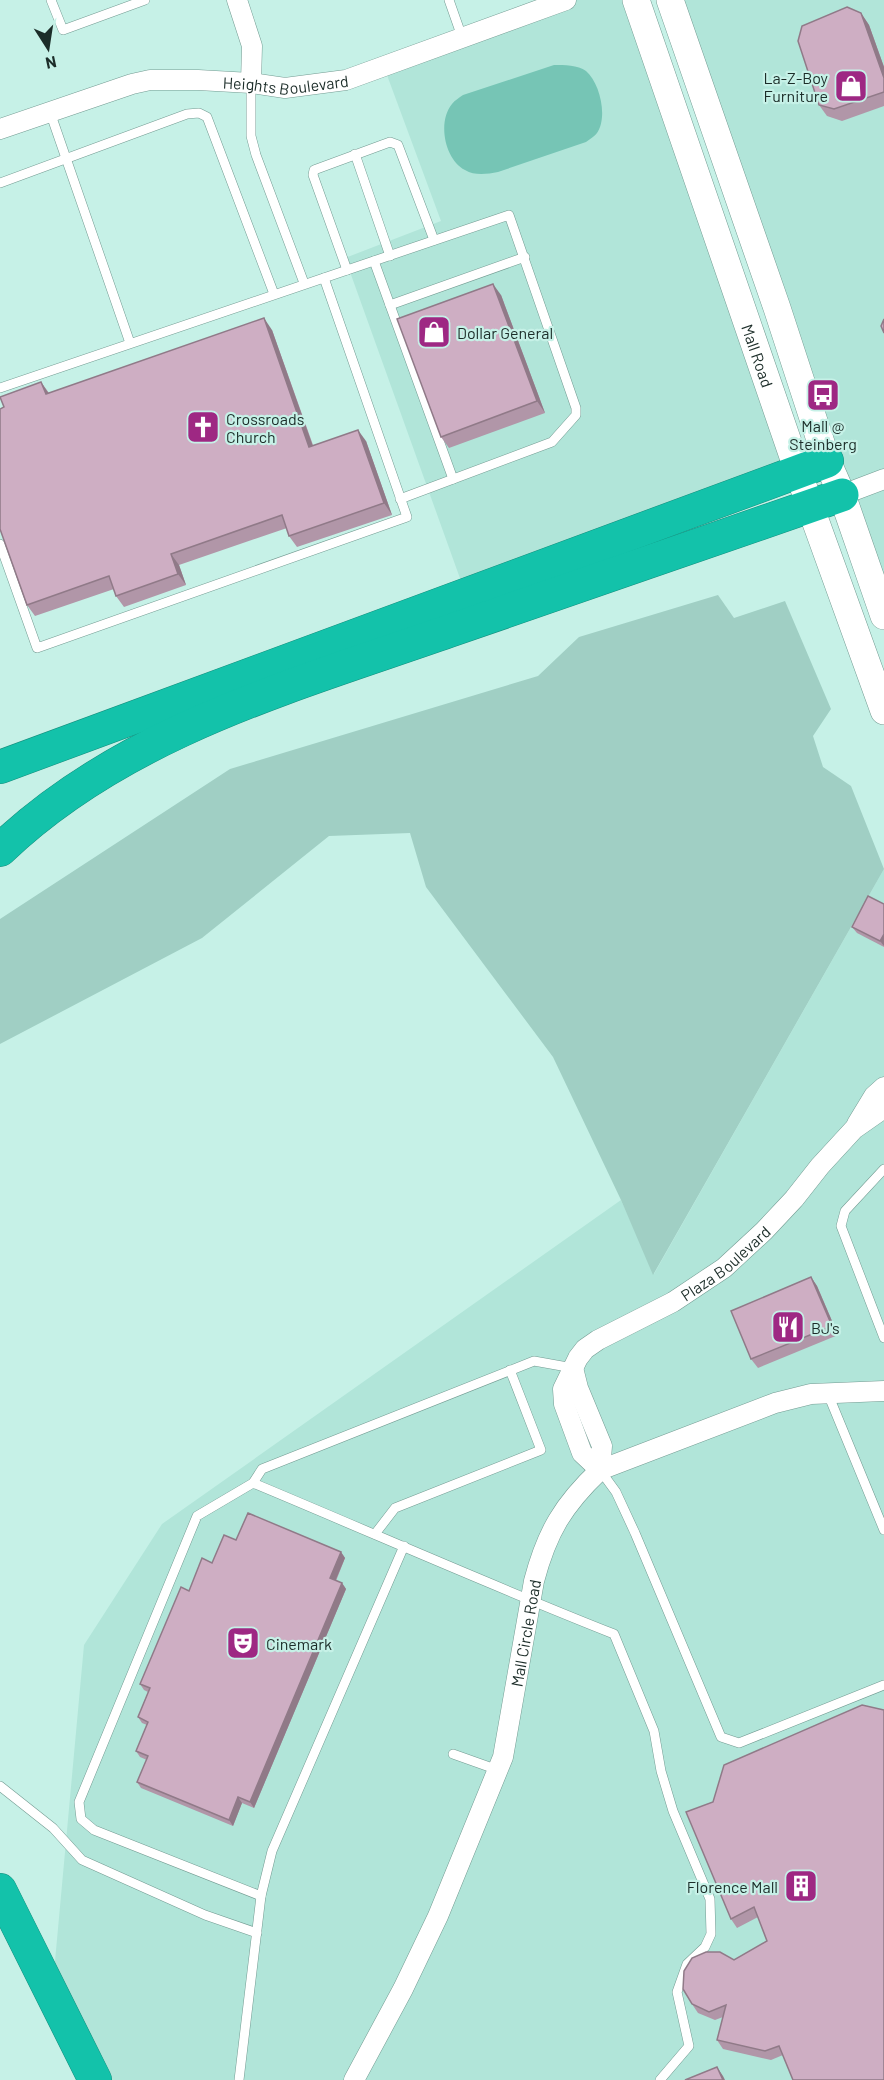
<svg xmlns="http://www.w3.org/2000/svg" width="884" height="2080" font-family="Barlow,sans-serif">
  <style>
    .built { fill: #b1e5d9 }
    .green { fill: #a0cfc4 }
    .water { fill: #76c5b5 }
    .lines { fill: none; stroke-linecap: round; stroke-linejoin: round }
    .lane-casing { stroke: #739b92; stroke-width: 10 }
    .street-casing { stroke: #739b92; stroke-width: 21 }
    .secondary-casing { stroke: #739b92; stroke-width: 28 }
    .highway-casing { stroke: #168e7d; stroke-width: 34 }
    .lane { stroke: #fff; stroke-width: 9 }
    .street { stroke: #fff; stroke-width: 20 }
    .secondary { stroke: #fff; stroke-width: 27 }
    .highway { stroke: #13c2aa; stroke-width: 33 }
    .wall { fill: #b196a8 }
    .shaded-wall { fill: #907a88 }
    .building { fill: #ceaec3; stroke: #907a88; stroke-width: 1.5 }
    .labels { text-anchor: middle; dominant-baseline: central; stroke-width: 4.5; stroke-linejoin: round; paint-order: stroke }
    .poi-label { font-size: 16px; fill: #1c2d29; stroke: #c6f1e7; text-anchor: start }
    .street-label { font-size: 16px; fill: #1c2d29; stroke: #c6f1e7 }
  </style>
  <rect width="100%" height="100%" fill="#c6f1e7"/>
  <g class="built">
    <polygon points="566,0 636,0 797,471 466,595 345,258 441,221 384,67"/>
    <polygon points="670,0 884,0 884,616"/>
    <polygon points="884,869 884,2080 95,2080 52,1994 84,1645 162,1524 621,1200 654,1274"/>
  </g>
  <polygon class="green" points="718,595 734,618 785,601 831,709 813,736 823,767 851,786 884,869 653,1275 621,1200 553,1057 426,887 410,833 329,836 202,938 0,1044 0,919 230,769 538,676 579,637"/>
  <path class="water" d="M554 65C564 65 578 65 586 71 600 83 608 117 597 133 595 136 590 139 586 142L498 172C487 174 475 176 465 170 445 160 437 122 452 104 455 100 459 98 463 95Z"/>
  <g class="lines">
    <defs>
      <g id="lane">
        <polyline points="51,0 63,30 145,0"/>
        <polyline points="449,0 462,37"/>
        <polyline points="251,83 251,136 256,155 304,283"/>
        <polyline points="50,112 130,343"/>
        <polyline points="355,154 390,256"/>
        <polyline points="0,183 187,114 199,113 207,117 274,294"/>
        <polyline points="374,261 453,479"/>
        <polyline points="347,270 313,175 314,170 390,142 398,145 434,240"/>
        <polyline points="390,305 525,257"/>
        <polyline points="0,388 509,215 576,408 576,415 552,442 400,499"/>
        <polyline points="0,544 37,648 407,517 324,278"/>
        <polyline points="884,1169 845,1211 841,1226 884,1338"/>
        <polyline points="828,1394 884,1530"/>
        <polyline points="600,1470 616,1492 635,1533 721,1737 739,1743 884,1685"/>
        <polyline points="253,1483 262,1469 534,1361 573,1368"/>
        <polyline points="375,1534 395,1508 541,1450 510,1370"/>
        <polyline points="453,1754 498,1770"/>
        <polyline points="0,1786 53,1828 82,1860 205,1915 257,1933"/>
        <path d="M261 1896 94 1830 81 1819 79 1802 197 1516 253 1483C373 1533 492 1586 614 1634L654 1731 661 1771 673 1811 710 1899 711 1934 705 1947 687 1964 677 1992 689 2046 660 2080"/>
        <polyline points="239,2080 261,1896 272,1851 404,1546"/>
      </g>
      <g id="street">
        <polyline points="237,0 252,46 251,83"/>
        <path id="s1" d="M0 129 132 84 150 80H198L251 83 285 88 346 80 566 0"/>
        <polyline points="842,495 884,479"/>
        <polyline points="857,1124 874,1096 884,1087"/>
        <polyline points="573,1368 578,1388 602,1446 600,1470"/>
        <path id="s2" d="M600 1470 582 1453 564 1404 563 1389 578 1358 585 1349 598 1340 673 1302 724 1268 764 1231 794 1199 820 1166 854 1129 884 1108"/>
        <path id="s3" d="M354 2080 403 1989 438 1916 503 1757 534 1581C547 1532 563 1505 600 1470L775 1403 811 1394 884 1391"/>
      </g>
      <g id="secondary">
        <path id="s4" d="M636 0 810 506 884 711"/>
        <polyline points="670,0 777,308 827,461 842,495 884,616"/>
      </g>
      <g id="highway">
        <polyline points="0,767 827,461"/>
        <path d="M0 850C123 732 292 686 449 631 580 586 711 540 842 495"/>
        <polyline points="0,1890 95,2080"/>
      </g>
    </defs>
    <use href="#lane" class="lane-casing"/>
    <use href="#street" class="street-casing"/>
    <use href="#secondary" class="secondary-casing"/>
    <use href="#highway" class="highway-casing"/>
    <use href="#lane" class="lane"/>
    <use href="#street" class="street"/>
    <use href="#secondary" class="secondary"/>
    <use href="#highway" class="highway"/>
  </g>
  <g class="wall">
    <polygon points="861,13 869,25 884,67 884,106 842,121 827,116 819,105"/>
    <polygon points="501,295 545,413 449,448 441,437"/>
    <polygon points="272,330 313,445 366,441 392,515 297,547 289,536 287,528 179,565 186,585 124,607 116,596 114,589 35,616 27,605 4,407 41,382 49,393"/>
    <polygon points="884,904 884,947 857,933 852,927"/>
    <polygon points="811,1277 817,1286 838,1335 758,1368 751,1359"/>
    <polygon points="236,1540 341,1552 345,1558 336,1581 342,1583 346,1589 254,1808 242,1803 233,1826 141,1788 137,1782 147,1760 140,1757 136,1751 147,1725 142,1723 138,1717 148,1692 144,1690 140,1684 212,1563"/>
    <polygon points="862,1705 783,2055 771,2060 723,2049 717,2040 723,2017 715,2020 698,2013 692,2004 734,1960 767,1941 758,1917 737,1928 731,1919 713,1802"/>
  </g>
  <g class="shaded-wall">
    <polygon points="861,13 869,25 884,67 884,78"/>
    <polygon points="493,284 501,295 545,413 537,401"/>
    <polygon points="264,318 272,330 317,458 309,447"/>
    <polygon points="41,382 49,394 46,394"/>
    <polygon points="358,430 366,441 392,515 384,503"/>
    <polygon points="171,554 179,565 186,585 178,574"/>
    <polygon points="884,934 884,946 880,941"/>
    <polygon points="811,1277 817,1286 838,1335 832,1326"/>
    <polygon points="341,1552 345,1558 334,1584 330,1578"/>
    <polygon points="342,1583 346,1589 254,1808 250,1802"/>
    <polygon points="238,1797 242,1803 233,1826 229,1820"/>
    <polygon points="717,2067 723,2076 725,2080 723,2080"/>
  </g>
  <g class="building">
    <polygon points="847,7 861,13 884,78 884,92 834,109 819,105 798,41 802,26"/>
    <polygon points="493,284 537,401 441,437 397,319"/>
    <polygon points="264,318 309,447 358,430 384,503 289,536 282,515 171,554 178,574 116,596 109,576 27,605 0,529 0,409 4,407 0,397 41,382 46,394"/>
    <polygon points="884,319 884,333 881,326"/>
    <polygon points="868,896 884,904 884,934 880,941 852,927"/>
    <polygon points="811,1277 832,1326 751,1359 731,1311"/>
    <polygon points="248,1513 341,1552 330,1578 342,1583 250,1802 238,1797 229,1820 137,1782 148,1756 136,1751 148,1722 138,1717 150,1688 140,1684 181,1587 189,1591 202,1558 212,1563 224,1535 236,1540"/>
    <polygon points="862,1705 884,1710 884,2080 793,2080 779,2046 765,2051 717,2040 726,2005 709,2012 692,2004 683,1989 684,1971 692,1958 706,1952 720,1952 734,1960 767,1941 754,1907 731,1919 686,1812 713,1802 724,1765"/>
    <polygon points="717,2067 723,2080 685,2080"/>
  </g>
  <defs>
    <symbol id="shop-square" viewBox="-11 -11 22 22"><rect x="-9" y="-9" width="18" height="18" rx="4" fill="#9e2883" stroke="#c6f1e7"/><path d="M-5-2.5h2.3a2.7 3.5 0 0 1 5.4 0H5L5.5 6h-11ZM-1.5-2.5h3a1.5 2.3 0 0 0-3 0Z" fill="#fff"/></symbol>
    <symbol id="bus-square" viewBox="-11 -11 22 22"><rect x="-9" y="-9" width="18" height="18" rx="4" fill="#9e2883" stroke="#c6f1e7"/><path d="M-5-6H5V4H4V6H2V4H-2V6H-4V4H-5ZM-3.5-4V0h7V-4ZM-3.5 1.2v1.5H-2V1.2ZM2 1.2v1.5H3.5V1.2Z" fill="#fff"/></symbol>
    <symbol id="church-square" viewBox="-11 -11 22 22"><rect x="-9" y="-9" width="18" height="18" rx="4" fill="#9e2883" stroke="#c6f1e7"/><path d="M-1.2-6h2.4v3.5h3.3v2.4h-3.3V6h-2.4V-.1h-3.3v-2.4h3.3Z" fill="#fff"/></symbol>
    <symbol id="restaurant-square" viewBox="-11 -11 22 22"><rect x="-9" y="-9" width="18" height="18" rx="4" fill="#9e2883" stroke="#c6f1e7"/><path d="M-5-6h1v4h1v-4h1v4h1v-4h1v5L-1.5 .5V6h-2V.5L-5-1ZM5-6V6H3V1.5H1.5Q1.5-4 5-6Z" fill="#fff"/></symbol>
    <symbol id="theatre-square" viewBox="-11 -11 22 22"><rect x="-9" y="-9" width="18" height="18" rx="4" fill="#9e2883" stroke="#c6f1e7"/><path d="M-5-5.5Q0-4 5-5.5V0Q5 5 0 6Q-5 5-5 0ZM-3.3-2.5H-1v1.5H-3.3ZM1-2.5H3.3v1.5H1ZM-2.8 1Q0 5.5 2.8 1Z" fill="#fff"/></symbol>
    <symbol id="building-square" viewBox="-11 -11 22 22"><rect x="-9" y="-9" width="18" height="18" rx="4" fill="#9e2883" stroke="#c6f1e7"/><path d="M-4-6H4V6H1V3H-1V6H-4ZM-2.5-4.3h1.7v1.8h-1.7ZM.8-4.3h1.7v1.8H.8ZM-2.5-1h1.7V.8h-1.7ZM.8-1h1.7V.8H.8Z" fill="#fff"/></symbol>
  </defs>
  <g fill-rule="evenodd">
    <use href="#shop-square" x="832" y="67" width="38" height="38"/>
    <use href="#shop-square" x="415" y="313" width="38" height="38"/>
    <use href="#bus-square" x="804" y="376" width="38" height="38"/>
    <use href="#church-square" x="184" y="408" width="38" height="38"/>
    <use href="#restaurant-square" x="769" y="1308" width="38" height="38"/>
    <use href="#theatre-square" x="224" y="1624" width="38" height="38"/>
    <use href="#building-square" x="782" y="1867" width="38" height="38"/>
  </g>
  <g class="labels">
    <g class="poi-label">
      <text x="828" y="77" text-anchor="end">La-Z-Boy<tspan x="828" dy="18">Furniture</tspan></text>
      <text x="457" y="332">Dollar General</text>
      <text x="226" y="418">Crossroads<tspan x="226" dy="18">Church</tspan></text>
      <text x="823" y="425" text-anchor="middle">Mall @<tspan x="823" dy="18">Steinberg</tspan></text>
      <text x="811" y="1327">BJ's</text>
      <text x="266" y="1643">Cinemark</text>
      <text x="778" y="1886" text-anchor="end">Florence Mall</text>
    </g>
    <g class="street-label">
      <text stroke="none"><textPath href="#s1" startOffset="294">Heights Boulevard</textPath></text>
      <text stroke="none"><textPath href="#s4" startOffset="376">Mall Road</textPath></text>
      <text stroke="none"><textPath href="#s2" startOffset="303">Plaza Boulevard</textPath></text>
      <text stroke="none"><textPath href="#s3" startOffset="482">Mall Circle Road</textPath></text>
    </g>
  </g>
  <g transform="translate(48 48) rotate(168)" stroke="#c6f1e7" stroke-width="4.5" paint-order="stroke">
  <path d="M0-4.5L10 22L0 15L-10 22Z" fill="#1c2d29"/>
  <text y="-9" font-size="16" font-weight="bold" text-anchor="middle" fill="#1c2d29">N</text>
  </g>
</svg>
